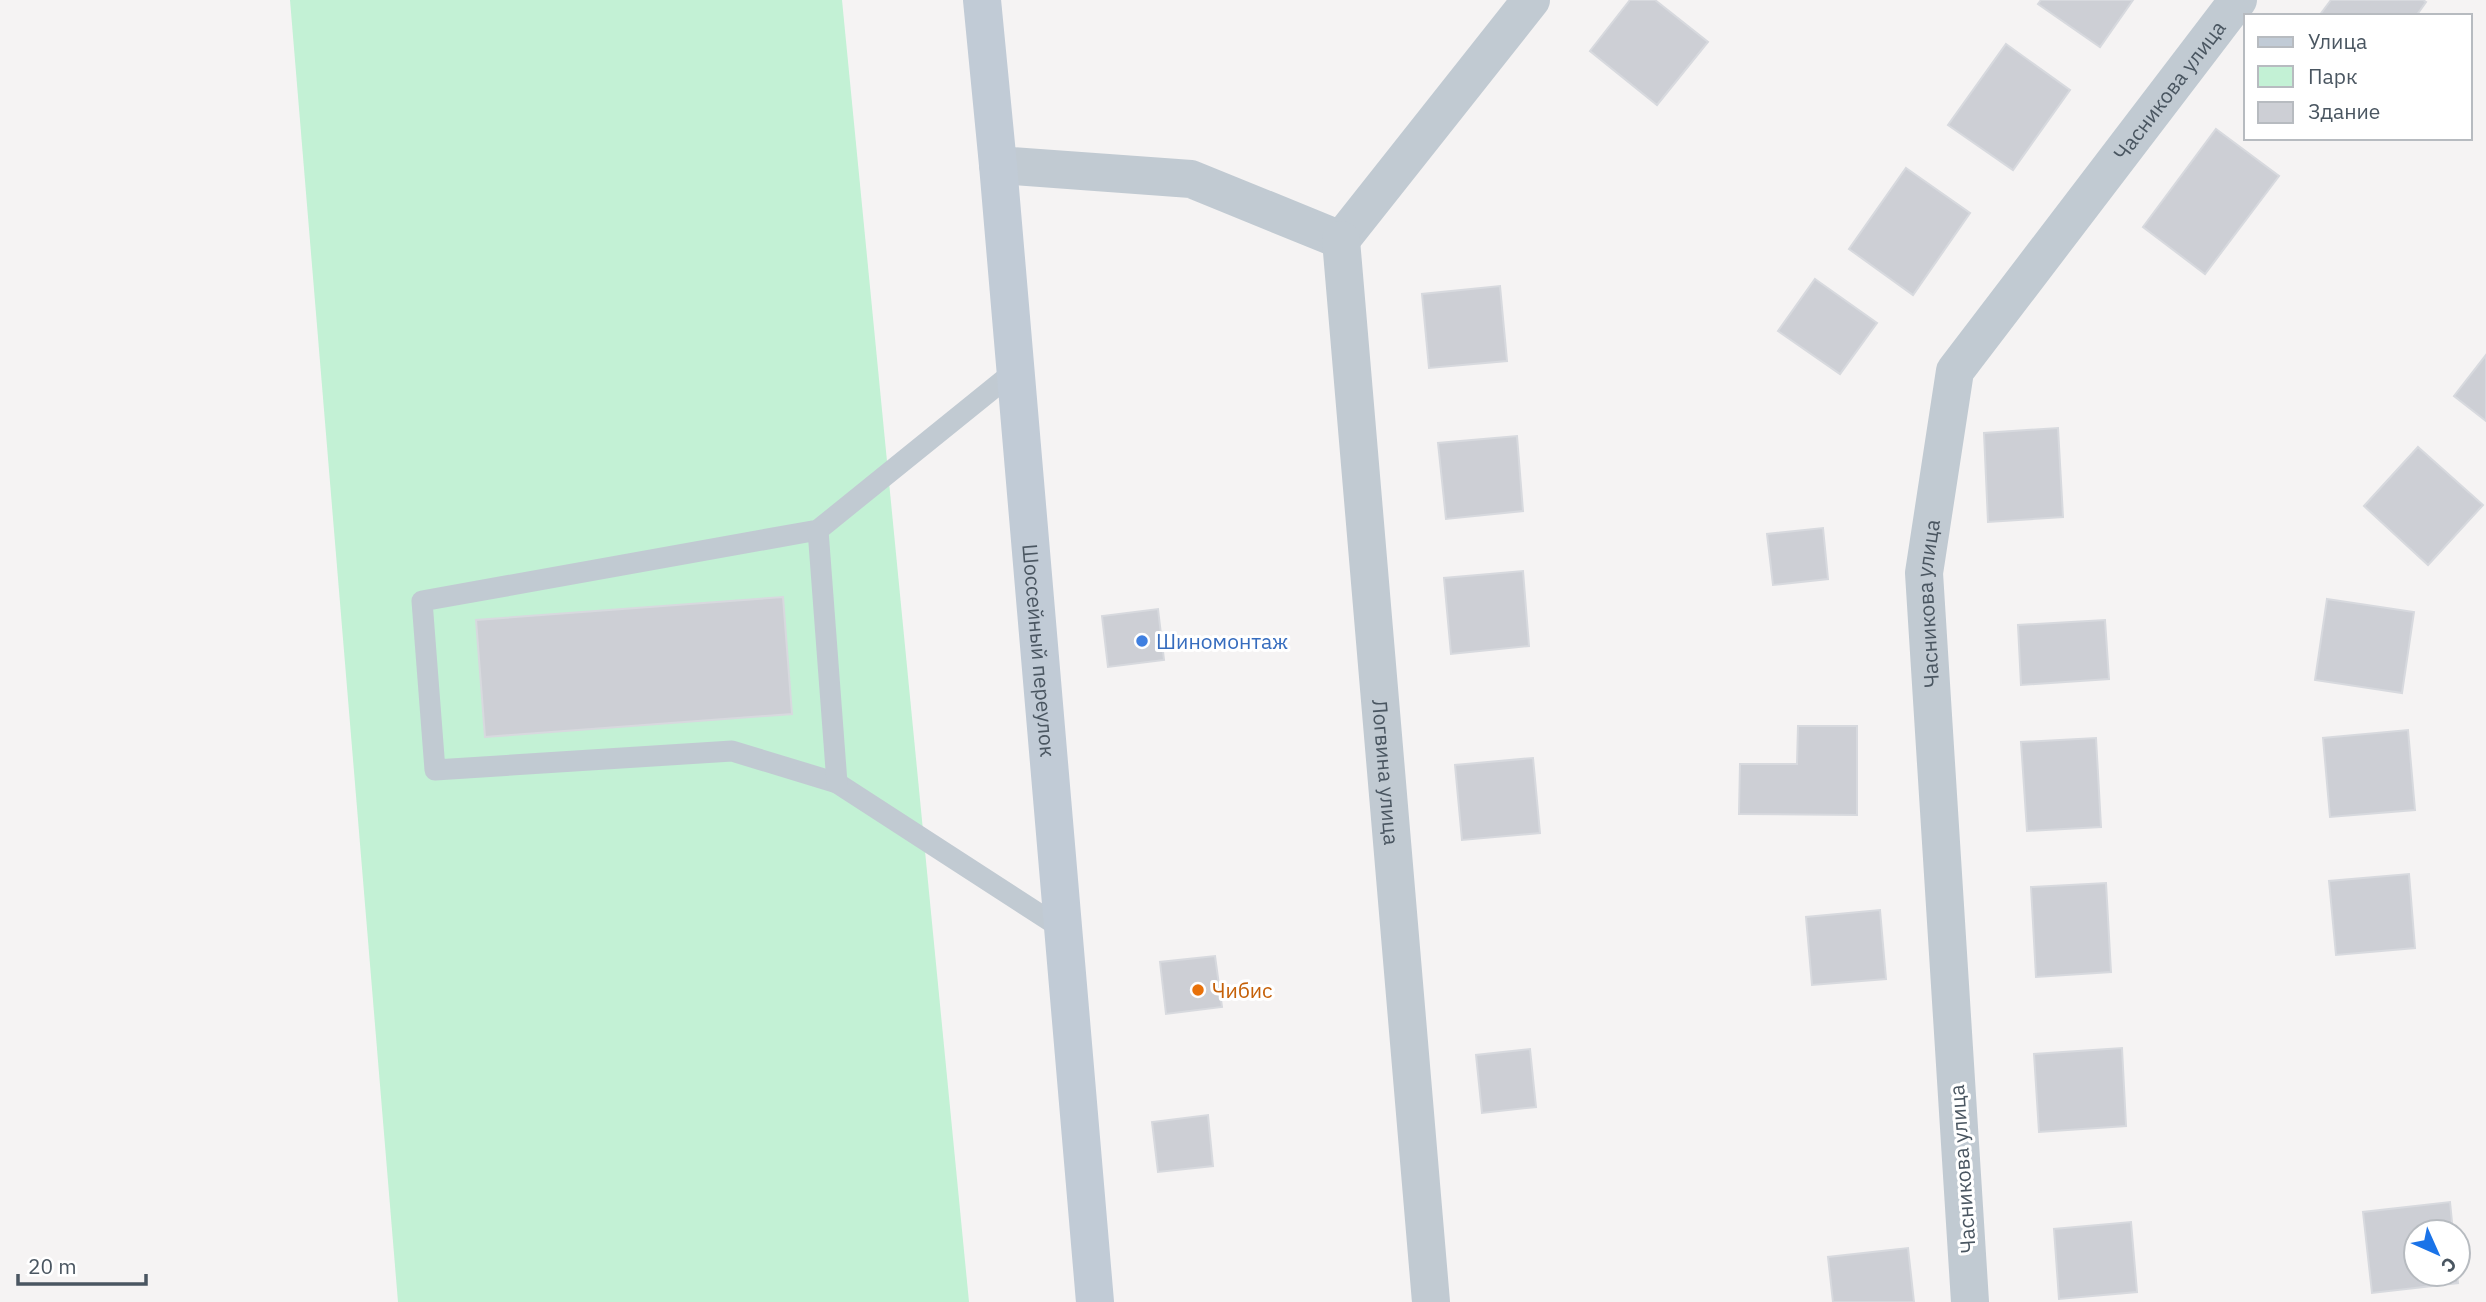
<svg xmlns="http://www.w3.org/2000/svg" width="2486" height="1302" font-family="'IBM Plex Sans',sans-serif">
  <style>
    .green { fill: #c3f1d5 }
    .building { fill: #cdcfd5; stroke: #d7d9de; stroke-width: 2 }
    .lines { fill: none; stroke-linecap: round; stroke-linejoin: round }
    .service { stroke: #c1cad2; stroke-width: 21 }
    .minor { stroke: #c1cad2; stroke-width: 38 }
    .secondary { stroke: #c1cbd6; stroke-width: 38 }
    .shop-dot { fill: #3f7fe0; stroke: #fff; stroke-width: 2.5 }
    .food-dot { fill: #e8710a; stroke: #fff; stroke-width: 2.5 }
    .labels { text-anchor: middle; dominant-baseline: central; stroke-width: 6; stroke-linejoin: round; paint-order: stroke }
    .street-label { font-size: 21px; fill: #4a5661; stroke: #fff }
    .shop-label { font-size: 21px; fill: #366cbe; stroke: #fff; text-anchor: start }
    .food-label { font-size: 21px; fill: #c56008; stroke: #fff; text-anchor: start }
  </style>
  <rect width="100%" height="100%" fill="#f5f3f3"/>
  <polygon class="green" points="290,0 842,0 969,1302 398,1302"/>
  <g class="building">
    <polygon points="1630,0 1655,0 1708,42 1657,105 1590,51"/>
    <polygon points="2041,0 2133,0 2100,47 2038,4"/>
    <polygon points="2331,0 2423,0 2426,2 2416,16 2319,16"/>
    <polygon points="2006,44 2070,90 2013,170 1948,125"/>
    <polygon points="2216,129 2279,176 2205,274 2143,227"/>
    <polygon points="1906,168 1970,213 1913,295 1849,249"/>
    <polygon points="1815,279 1877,323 1840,374 1778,331"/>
    <polygon points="1500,286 1507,361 1429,368 1422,294"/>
    <polygon points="2486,355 2486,421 2454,396"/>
    <polygon points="2058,428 2063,517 1988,522 1984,433"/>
    <polygon points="1517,436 1523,511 1446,519 1438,443"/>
    <polygon points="2418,447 2483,505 2428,565 2364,506"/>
    <polygon points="1823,528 1828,579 1773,585 1767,534"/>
    <polygon points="1523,571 1529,646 1451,654 1444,578"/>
    <polygon points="783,597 792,714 485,737 476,620"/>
    <polygon points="2327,599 2414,612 2402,693 2315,680"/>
    <polygon points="1158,609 1164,660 1108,667 1102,616"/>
    <polygon points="2105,620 2109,679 2021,685 2018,625"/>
    <polygon points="1798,726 1857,726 1857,815 1739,814 1740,764 1797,764"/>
    <polygon points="2408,730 2415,810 2330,817 2323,738"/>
    <polygon points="2096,738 2101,827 2027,831 2021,742"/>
    <polygon points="1533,758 1540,833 1462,840 1455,765"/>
    <polygon points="2409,874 2415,948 2336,955 2329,881"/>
    <polygon points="2106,883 2111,972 2036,977 2031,887"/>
    <polygon points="1880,910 1886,979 1812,985 1806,917"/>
    <polygon points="1215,956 1222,1007 1166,1014 1160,962"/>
    <polygon points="2122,1048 2126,1126 2039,1132 2034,1054"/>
    <polygon points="1530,1049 1536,1107 1482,1113 1476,1055"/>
    <polygon points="1208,1115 1213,1166 1158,1172 1152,1122"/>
    <polygon points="2450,1202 2453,1232 2416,1232 2416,1274 2457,1274 2458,1283 2372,1293 2363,1212"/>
    <polygon points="2131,1222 2137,1292 2059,1299 2054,1229"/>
    <polygon points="1908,1248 1914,1302 1833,1302 1828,1257"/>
  </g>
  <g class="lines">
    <g class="service">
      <polyline points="1016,370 818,530 422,601 435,770 732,751 837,783 1064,930"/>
      <polyline points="818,530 837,783"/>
    </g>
    <g class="minor">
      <polyline points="998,165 1191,179 1341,240 1531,0"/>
      <path id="s1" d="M1341 240 1431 1302"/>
      <path id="s2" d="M1970 1302 1924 573 1955 371 2238 0"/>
    </g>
    <path class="secondary" id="s3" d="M982 0 998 165 1095 1302"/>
  </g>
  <circle class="shop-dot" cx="1142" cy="641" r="7"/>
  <circle class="food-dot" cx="1198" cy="990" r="7"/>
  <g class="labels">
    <g class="street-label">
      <text stroke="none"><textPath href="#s2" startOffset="1288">Часникова улица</textPath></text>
      <text stroke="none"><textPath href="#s2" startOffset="700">Часникова улица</textPath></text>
      <text stroke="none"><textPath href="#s3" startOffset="653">Шоссейный переулок</textPath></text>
      <text stroke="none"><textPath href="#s1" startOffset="534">Логвина улица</textPath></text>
      <text transform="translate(1962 1169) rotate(-94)">Часникова улица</text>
    </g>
    <g class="shop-label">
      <text x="1156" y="641">Шиномонтаж</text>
    </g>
    <g class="food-label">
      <text x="1212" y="990">Чибис</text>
    </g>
  </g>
  <rect x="2244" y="14" width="228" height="126" fill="#ffffff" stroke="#b7bbc0" stroke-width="2"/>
  <rect x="2258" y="37" width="35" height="10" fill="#c1cbd6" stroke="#b7bbc0" stroke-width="2"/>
  <text x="2308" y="49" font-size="21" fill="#4a5661">Улица</text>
  <rect x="2258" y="66" width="35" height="21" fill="#c3f1d5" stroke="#b7bbc0" stroke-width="2"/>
  <text x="2308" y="84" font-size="21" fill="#4a5661">Парк</text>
  <rect x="2258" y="102" width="35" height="21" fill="#cdcfd5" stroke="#b7bbc0" stroke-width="2"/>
  <text x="2308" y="119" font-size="21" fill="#4a5661">Здание</text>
  <g transform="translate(2437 1253) rotate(135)"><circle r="33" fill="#ffffff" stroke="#b7bbc0" stroke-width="2"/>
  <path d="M0-5L12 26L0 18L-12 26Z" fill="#1a73e8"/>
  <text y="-10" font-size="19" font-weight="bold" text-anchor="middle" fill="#4a5661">С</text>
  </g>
  <path d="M18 1274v10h128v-10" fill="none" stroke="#4a5661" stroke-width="3.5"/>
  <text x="28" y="1274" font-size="21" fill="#4a5661" stroke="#ffffff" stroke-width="5" paint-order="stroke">20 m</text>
</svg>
